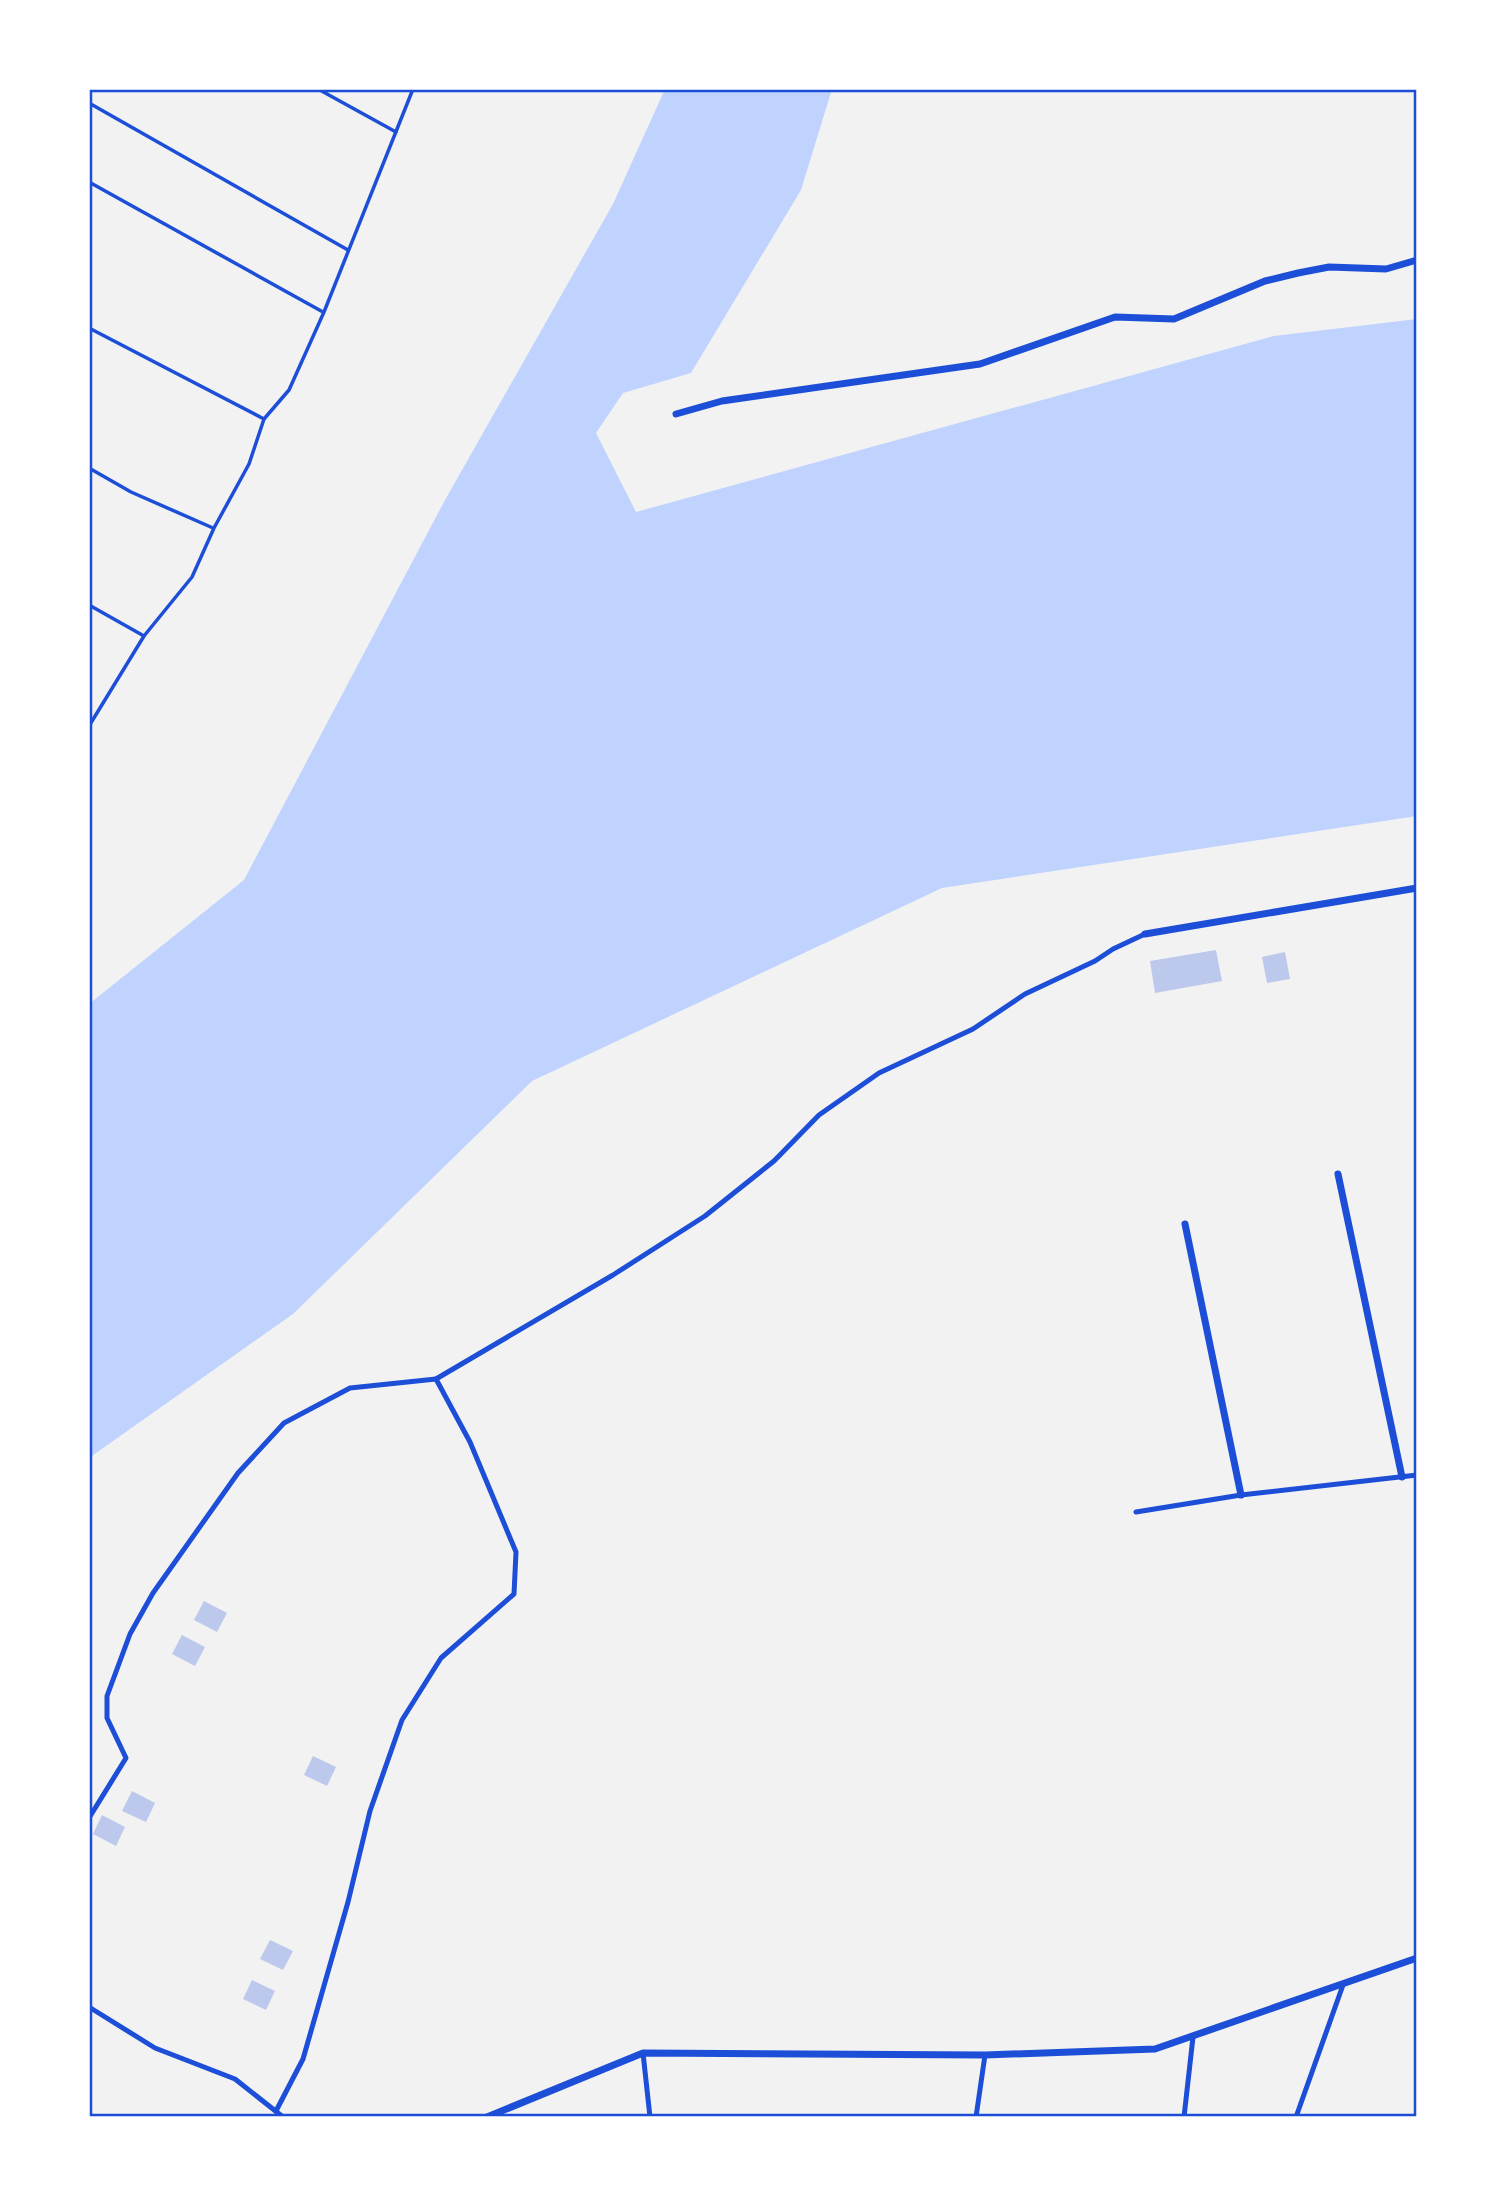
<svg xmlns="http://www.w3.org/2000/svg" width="1506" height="2206" font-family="Overpass,sans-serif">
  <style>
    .water { fill: #bfd3fe }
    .building { fill: #bdc9ec }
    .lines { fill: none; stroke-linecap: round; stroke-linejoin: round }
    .path { stroke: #1d4ed8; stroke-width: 3.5 }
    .service { stroke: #1d4ed8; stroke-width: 5 }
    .minor { stroke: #1d4ed8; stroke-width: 7 }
    .neatline { fill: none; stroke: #1d4ed8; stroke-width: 2.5 }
  </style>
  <rect width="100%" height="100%" fill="#f2f2f2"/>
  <polygon class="water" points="665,89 832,89 801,190 691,373 623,393 596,433 636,512 1274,336 1417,319 1417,816 942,888 532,1081 293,1314 89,1458 89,1004 244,880 445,500 613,204"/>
  <g class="building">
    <polygon points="1216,950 1222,981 1155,993 1150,961"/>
    <polygon points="1285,952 1290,979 1267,983 1262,957"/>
    <polygon points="204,1601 227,1613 217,1632 194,1620"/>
    <polygon points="182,1635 205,1647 195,1666 172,1654"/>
    <polygon points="313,1756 336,1767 327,1786 304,1775"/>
    <polygon points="132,1791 155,1803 146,1822 122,1811"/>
    <polygon points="102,1815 125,1827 116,1846 93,1834"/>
    <polygon points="270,1940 293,1951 283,1970 260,1959"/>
    <polygon points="252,1980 275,1991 266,2010 243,1999"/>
  </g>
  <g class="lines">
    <g class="path">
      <polyline points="318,89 396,132"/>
      <polyline points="89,103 348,250"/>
      <polyline points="89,182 323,312"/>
      <polyline points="89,328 264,419"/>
      <polyline points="89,468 131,492 213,528"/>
      <polyline points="89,605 144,636"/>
      <polyline points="89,726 144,636 192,577 214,528 249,464 264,419 289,390 324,312 413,89"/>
    </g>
    <g class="service">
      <polyline points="436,1379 613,1275 705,1216 774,1161 819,1115 879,1073 973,1029 1025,994 1095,961 1113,949 1145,934"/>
      <polyline points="1136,1512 1241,1495 1417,1475"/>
      <polyline points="89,1818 126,1758 107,1718 107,1696 130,1634 153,1593 238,1473 284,1423 350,1388 436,1379 470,1442 516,1552 514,1594 441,1658 402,1720 370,1811 348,1902 303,2059 276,2111"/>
      <polyline points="89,2007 155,2048 235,2079 283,2117"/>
      <polyline points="643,2053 650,2117"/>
      <polyline points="976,2117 985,2055"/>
      <polyline points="1184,2117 1193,2037"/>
      <polyline points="1296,2117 1343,1985"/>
    </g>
    <g class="minor">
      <polyline points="676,414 722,401 980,364 1115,317 1174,319 1265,281 1298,273 1329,267 1386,269 1417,260"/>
      <polyline points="1145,934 1417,888"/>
      <polyline points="1338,1174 1402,1477"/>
      <polyline points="1185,1224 1241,1495"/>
      <polyline points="487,2117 643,2053 985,2055 1155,2049 1417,1958"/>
    </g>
  </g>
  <rect width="1506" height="2206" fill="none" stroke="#ffffff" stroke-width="182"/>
  <rect x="91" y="91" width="1324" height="2024" class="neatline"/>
</svg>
